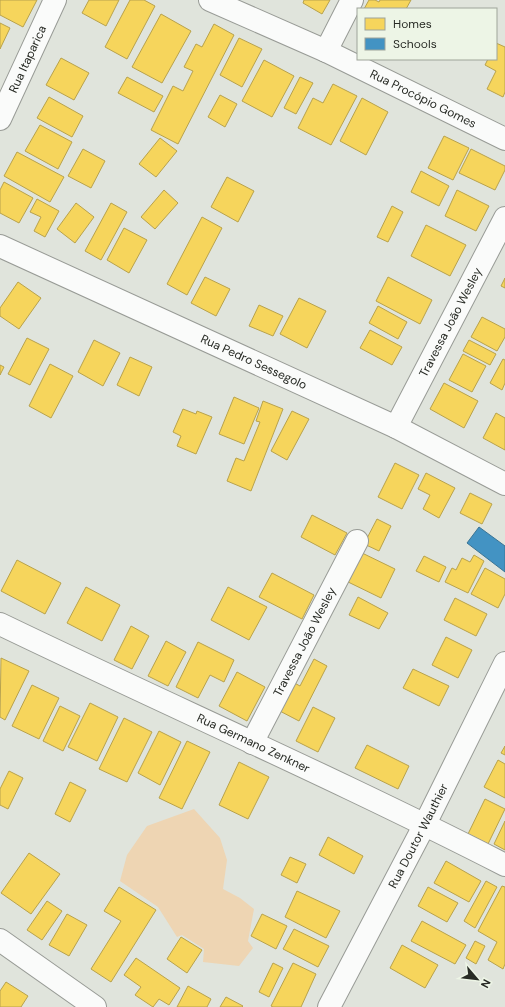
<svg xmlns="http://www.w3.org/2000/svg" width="505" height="1007" font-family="'DM Sans',sans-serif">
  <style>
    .green { fill: #eed5b3 }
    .homes { fill: #f6d55c; stroke: #b8a24c }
    .schools { fill: #4393c3; stroke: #3b7494 }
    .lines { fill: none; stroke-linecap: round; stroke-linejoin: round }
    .minor-casing { stroke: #989b96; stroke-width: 24 }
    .minor { stroke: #fafbfa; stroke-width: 22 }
    .labels { text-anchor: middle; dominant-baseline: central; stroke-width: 4; stroke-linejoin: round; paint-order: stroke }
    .street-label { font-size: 12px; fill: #282b25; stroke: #edf5e6 }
  </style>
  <rect width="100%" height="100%" fill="#e0e4dc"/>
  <polygon class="green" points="194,809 220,838 227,860 223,889 240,898 254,909 248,941 253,948 239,966 203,962 204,949 182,935 177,937 158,907 120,881 127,855 147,826"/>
  <g class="homes">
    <polygon points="0,0 37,0 23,27 0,15"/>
    <polygon points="89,0 119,0 106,26 82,13"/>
    <polygon points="130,0 144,0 155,6 127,59 105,47"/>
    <polygon points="304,0 330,0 322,14 303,3"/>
    <polygon points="369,0 375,0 379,2 380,0 411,0 406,9 364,9"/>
    <polygon points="161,14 191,31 162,83 132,67"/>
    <polygon points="0,23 10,28 0,49"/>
    <polygon points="214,24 234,35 178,144 151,130 173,86 183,91 193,71 184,67 196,44 202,47"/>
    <polygon points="239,38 262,49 242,87 220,75"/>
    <polygon points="496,43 505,47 505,92 503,97 487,89 496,71 485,65 488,59 496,59"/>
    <polygon points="61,58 89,73 74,100 46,85"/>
    <polygon points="264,60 294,76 272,117 242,101"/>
    <polygon points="127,77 163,96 154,112 118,93"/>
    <polygon points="300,77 313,83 296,114 284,108"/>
    <polygon points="333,84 357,96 331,145 298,128 313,98 323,103"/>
    <polygon points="220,95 237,104 225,127 208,117"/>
    <polygon points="49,97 83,116 72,137 37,118"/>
    <polygon points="362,98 388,112 366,155 340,141"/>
    <polygon points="40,125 72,142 58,169 25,151"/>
    <polygon points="444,136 469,148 453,180 428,168"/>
    <polygon points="160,138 177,151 156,177 139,164"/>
    <polygon points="83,149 105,161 91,188 68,176"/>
    <polygon points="471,149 505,166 505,170 495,190 459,173"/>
    <polygon points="17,152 64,177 50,202 4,176"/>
    <polygon points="421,171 449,186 439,206 411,192"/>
    <polygon points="227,177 254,191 238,222 211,207"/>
    <polygon points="4,182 33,198 19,223 0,213 0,190"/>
    <polygon points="164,190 178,203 155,229 141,217"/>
    <polygon points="457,190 489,206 476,231 445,216"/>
    <polygon points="37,199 59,211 45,237 34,231 41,217 30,212"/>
    <polygon points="76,203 94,217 75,243 57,229"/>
    <polygon points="111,203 127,212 101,260 85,251"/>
    <polygon points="392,206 403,212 388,242 377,237"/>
    <polygon points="202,217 222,228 187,295 167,284"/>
    <polygon points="426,225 466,245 450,276 411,256"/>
    <polygon points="124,228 147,240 129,273 107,260"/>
    <polygon points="205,277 230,289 216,316 191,303"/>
    <polygon points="388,277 432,300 420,324 376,301"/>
    <polygon points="505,278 505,288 501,286"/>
    <polygon points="18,282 41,298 19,329 0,316 0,308"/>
    <polygon points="299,298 326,311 307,348 280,334"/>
    <polygon points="259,305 283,316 273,336 249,326"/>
    <polygon points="378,306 407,322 398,339 369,323"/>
    <polygon points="482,317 505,329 505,337 497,351 471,337"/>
    <polygon points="370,330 402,347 392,365 360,348"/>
    <polygon points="27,338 49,349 30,385 8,374"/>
    <polygon points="94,340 120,353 103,386 78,372"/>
    <polygon points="469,340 496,354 490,365 463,351"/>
    <polygon points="463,354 486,366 472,392 449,380"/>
    <polygon points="130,357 152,367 139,396 117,385"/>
    <polygon points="503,359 505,360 505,383 502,390 490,383"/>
    <polygon points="50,364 73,376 51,418 29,406"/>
    <polygon points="0,365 4,367 0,375"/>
    <polygon points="444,383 478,401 464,428 430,409"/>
    <polygon points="234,397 259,408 244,444 219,434"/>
    <polygon points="263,401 283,409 251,491 227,481 236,458 244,461 260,422 256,421"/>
    <polygon points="183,409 196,414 197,411 212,417 196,454 177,446 181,436 173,432"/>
    <polygon points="292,411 309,419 287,460 271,451"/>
    <polygon points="496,413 505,418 505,450 483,438"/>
    <polygon points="395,463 419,475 402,509 378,497"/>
    <polygon points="426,473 455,488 439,518 423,509 430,495 418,489"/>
    <polygon points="470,493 492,504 482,524 460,513"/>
    <polygon points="312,515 347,533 335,555 301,537"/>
    <polygon points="377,519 391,526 379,551 364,544"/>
    <polygon points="358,551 395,569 381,598 344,580"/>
    <polygon points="474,555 484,561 468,593 445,582 452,568 456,570 462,558 470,562"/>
    <polygon points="424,556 446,567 439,582 416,571"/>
    <polygon points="17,560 61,583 45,614 1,591"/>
    <polygon points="485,568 505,579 505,594 498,608 471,594"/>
    <polygon points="272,573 314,595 302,619 259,597"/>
    <polygon points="86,587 120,605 102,641 67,623"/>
    <polygon points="228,587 267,607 249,640 211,620"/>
    <polygon points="358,597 388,613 379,629 349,615"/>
    <polygon points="455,598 487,614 476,636 444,620"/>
    <polygon points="131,626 149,636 132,669 114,660"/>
    <polygon points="446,637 472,650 458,678 432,665"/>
    <polygon points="166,641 186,652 168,686 148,676"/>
    <polygon points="198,642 234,660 224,682 210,675 198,698 176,687"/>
    <polygon points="1,658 29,671 5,720 0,717"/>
    <polygon points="314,659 327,666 299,721 274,708 289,680 300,686"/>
    <polygon points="413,669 449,686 439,706 403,688"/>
    <polygon points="237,672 265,687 247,721 219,706"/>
    <polygon points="32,685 59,698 39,739 12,726"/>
    <polygon points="90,703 118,717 97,761 68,747"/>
    <polygon points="60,706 80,716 63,751 43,741"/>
    <polygon points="313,707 335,718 318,752 296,741"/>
    <polygon points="124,718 152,732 127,782 99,769"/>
    <polygon points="159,731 181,742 160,785 138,773"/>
    <polygon points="187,741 210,752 182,809 159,798"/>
    <polygon points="367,745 409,766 398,789 355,768"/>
    <polygon points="505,746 505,755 501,753"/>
    <polygon points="498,760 505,764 505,798 484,787"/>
    <polygon points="239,762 269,777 248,819 219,805"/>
    <polygon points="9,771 23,778 8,809 0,805 0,789"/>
    <polygon points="70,782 86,790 70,822 55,814"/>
    <polygon points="485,799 505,809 488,844 468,834"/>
    <polygon points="505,821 505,850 494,844"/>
    <polygon points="328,837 363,856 354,874 319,855"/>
    <polygon points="29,853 60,874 31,914 1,893"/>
    <polygon points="290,857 306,864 297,883 281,875"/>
    <polygon points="446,861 481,881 469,902 434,883"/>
    <polygon points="486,881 497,887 475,928 464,921"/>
    <polygon points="502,886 505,887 505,964 503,969 488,960 497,942 478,931"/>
    <polygon points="119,887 156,910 111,982 91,969 121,921 104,911"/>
    <polygon points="428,887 458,903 447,922 418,906"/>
    <polygon points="297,891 340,911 326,938 285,917"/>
    <polygon points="47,901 62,911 42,940 27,930"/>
    <polygon points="67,914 87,925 69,956 49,945"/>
    <polygon points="262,914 287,926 276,949 251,936"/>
    <polygon points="422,921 466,945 455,964 411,941"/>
    <polygon points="294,929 329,946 318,967 283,949"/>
    <polygon points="181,937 202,950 187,973 167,959"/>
    <polygon points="475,941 485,946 476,964 466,958"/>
    <polygon points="402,945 438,965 425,988 390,968"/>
    <polygon points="136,958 180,988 169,1005 159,999 153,1007 135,995 141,987 124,975"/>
    <polygon points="273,963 283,968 269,997 259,992"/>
    <polygon points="293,963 316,974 301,1007 273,1007 271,1006"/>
    <polygon points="6,982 28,996 21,1007 0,1007 0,991"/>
    <polygon points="188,986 211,999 207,1007 177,1007"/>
    <polygon points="226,997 243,1006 242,1007 220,1007"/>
  </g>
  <polygon class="schools" points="479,527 505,546 505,572 467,543"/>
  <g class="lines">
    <defs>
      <g id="minor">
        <path id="s1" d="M210 0 326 51 505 139"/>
        <polyline points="326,51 352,0"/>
        <path id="s2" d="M0 119 55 0"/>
        <path id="s3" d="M0 246 396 427 505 484"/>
        <path id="s4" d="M396 427 505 218"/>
        <path id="s5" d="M0 624C168 705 339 780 505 865"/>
        <path id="s6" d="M252 743 357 541"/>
        <polyline points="0,940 95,1007"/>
        <path id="s7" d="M329 1007 425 824 505 663"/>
      </g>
    </defs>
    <use href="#minor" class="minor-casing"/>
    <use href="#minor" class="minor"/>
  </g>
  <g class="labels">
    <g class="street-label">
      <text stroke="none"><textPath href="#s2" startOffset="66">Rua Itaparica</textPath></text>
      <text stroke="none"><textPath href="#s1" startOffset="235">Rua Procópio Gomes</textPath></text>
      <text stroke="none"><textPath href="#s4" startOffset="118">Travessa João Wesley</textPath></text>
      <text stroke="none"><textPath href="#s3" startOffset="279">Rua Pedro Sessegolo</textPath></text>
      <text stroke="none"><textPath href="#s6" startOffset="114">Travessa João Wesley</textPath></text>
      <text stroke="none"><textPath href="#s5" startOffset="280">Rua Germano Zenkner</textPath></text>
      <text stroke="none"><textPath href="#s7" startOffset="193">Rua Doutor Wauthier</textPath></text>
    </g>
  </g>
  <rect x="357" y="8" width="140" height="52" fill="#edf5e6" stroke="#9ea499"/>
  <rect x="365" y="18" width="20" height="12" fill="#f6d55c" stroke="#9ea499"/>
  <text x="393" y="28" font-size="12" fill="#282b25">Homes</text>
  <rect x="365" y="38" width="20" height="12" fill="#4393c3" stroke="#9ea499"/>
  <text x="393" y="48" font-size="12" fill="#282b25">Schools</text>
  <g transform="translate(477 979) rotate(118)" stroke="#edf5e6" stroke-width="3" paint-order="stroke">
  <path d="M0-3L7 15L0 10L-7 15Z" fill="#282b25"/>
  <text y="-6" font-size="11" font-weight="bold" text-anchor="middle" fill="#282b25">N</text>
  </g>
</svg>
